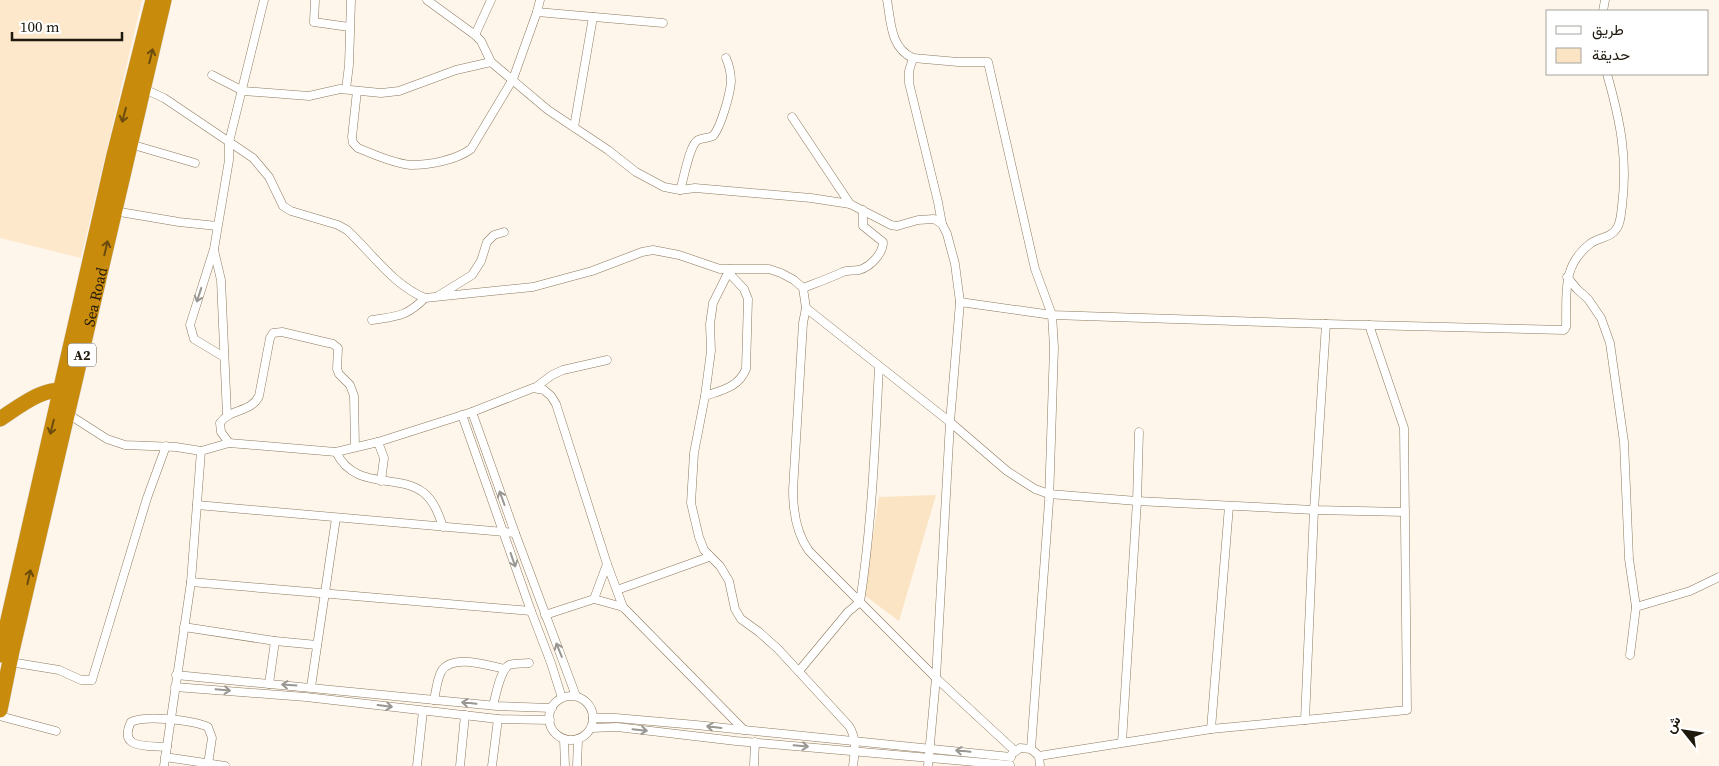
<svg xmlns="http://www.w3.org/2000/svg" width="1719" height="766" font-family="'Source Serif 4',Vazirmatn,serif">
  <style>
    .built { fill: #fde8cb }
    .green { fill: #fbe4c3 }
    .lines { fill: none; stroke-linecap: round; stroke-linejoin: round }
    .street-casing { stroke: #8c795e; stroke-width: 9 }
    .highway-casing { stroke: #d7d5d3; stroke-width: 16 }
    .street { stroke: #fff; stroke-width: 8 }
    .highway { stroke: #c98b0c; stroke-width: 15 }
    .oneway { stroke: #6b4c0d }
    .oneway2 { stroke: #9a9792 }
    .labels { text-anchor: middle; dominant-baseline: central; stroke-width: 4; stroke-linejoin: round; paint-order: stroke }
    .shield { fill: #fff; stroke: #625d56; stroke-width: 1 }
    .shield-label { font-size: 14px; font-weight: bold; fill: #1f180d }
    .street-label { font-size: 15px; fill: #1f180d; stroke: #fff }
  </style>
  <rect width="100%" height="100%" fill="#fef6ea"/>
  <polygon class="built" points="0,0 142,0 81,258 0,238"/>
  <polygon class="green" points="936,495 899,621 864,595 879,497"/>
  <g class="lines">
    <defs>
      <g id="street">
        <polyline points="315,0 314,22 349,27"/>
        <polyline points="427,0 475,35 481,41 491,62 548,110 608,150 636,172 664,187 680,190 695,188 811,198 850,204 891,225 897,226 918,220 934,219 942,224 947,234 955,264 960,302 950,422 936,678 928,766"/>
        <path d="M887 0C891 21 890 48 913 58L958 62H988L1035 269 1052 315 1054 347 1049 501 1031 749"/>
        <polyline points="1603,11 1605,0"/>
        <polyline points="537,12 663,23"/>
        <polyline points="475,35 491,0"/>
        <polyline points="913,58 909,71 909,83 938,202 942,224"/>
        <polyline points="212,75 243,91 309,96 340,89 381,93 399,91 456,70 491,62"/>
        <path d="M142 88 164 98 253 158 269 177 283 206 291 211 338 225 347 230C372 253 393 285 425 298L533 287 592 271 642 252 653 250 679 255 720 269H769L781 273 794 280 803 288 806 308 803 323 793 490C793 512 796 533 809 551L936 678 1015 751"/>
        <polyline points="346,89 349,65 351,0"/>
        <path d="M357 91 352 137 353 143 358 148C372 154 395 164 411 165 430 165 456 160 471 149L513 79 537 12 540 0"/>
        <polyline points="792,117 850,204"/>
        <polyline points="574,127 593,17"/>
        <polyline points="130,144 195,163"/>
        <path d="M680 190C684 179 689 145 698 140 702 138 709 138 713 136 721 127 730 94 731 82 731 74 729 65 726 58"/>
        <polyline points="114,211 179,222 217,226"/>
        <polyline points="214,250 221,280 227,415"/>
        <path d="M730 269 713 303 710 324 711 351 705 396 694 453 691 503 699 537 704 550 720 566 729 581 735 609 741 619 759 632 778 649 849 726C857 739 855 751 853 766"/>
        <polyline points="1567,277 1577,289 1588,299 1601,318 1610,343 1624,442 1629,559 1636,607 1630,655"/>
        <path d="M803 288C816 283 830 278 843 272 848 270 854 271 859 270 870 267 883 254 883 242L863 226V210"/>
        <polyline points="438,296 472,275 481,261 487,242 494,235 504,232"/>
        <path d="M960 302 1052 315 1326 324 1564 330 1566 327C1567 293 1561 266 1591 243 1600 237 1611 238 1617 228 1621 222 1621 213 1622 206 1628 157 1620 120 1607 74"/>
        <polyline points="806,308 950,422 1007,471 1035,489 1049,494 1137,501 1314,510 1405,512"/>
        <path d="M372 320C397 316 406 317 425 298"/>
        <polyline points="224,357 194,339 190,325 214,249 229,160 229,142 264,0"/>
        <polyline points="536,387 552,375 563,370 607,360"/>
        <path d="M705 396C722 390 739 387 746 369L748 299 744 289 728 272"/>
        <polyline points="472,412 515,533 576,696"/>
        <polyline points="68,414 107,439 125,445 176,447 201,451 229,443 336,452 378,442 472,412 533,388 544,390 551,396 556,404 607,564 623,607"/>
        <polyline points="462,415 531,611 551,663 562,698"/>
        <polyline points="378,442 384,458 381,481"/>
        <path d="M229 443 221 432 220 423C230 408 251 413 259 396L270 338 273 333 282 332 333 344 338 348 337 369 339 374 350 385 354 396 355 447"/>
        <path d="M336 452C356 492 397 472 424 493 434 501 439 515 443 527"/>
        <polyline points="197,505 515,533"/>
        <polyline points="191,582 531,611"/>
        <polyline points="617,590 709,557"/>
        <polyline points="594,599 623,607 744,730"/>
        <polyline points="1636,607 1690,591 1719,577"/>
        <polyline points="545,615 594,599 607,564"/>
        <polyline points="184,627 275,641 317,645"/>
        <polyline points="10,662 59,670 81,680 92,680 147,498 166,446"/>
        <path d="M799 671 848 612 860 602C872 524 875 445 879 367"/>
        <polyline points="176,675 497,706 552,708"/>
        <polyline points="269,684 275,641"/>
        <polyline points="175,687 306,697 498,719 550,720"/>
        <polyline points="311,687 336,518"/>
        <circle cx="571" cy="718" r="22"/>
        <path d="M434 700C436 691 437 680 441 672 452 653 488 666 505 669"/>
        <path d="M493 705C496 696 500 670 509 665 515 663 523 664 529 663"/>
        <polyline points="0,716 56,731"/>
        <polyline points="593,718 616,718 696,725 1011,757"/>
        <polyline points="1305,720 1407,710 1404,428 1369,325"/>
        <polyline points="591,728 617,727 736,741 1010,765"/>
        <polyline points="1211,729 1229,506"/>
        <polyline points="564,739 565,766"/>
        <polyline points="1122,742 1137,501 1139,432"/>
        <path d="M167 747C151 745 117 751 131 722 145 715 193 720 208 727L212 738 208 764"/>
        <polyline points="1012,754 1020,748 1031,749 1039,756 1040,766"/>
        <polyline points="1039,756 1211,729 1305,720 1314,510 1326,324"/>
        <polyline points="165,757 225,766"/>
        <polyline points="164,766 191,582 201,451"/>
        <polyline points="417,766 423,711"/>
        <polyline points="460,766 465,715"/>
        <polyline points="492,766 498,719"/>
        <polyline points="577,766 578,739"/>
        <polyline points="754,766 755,742"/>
      </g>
      <g id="highway">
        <path d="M0 419C20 406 45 385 69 391"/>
        <polyline points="0,655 114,155 153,0"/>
        <path id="s1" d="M0 710 12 651 164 0"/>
      </g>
    </defs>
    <use href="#street" class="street-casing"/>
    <use href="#highway" class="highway-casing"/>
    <use href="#street" class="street"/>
    <use href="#highway" class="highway"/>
  </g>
  <defs><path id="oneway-shaft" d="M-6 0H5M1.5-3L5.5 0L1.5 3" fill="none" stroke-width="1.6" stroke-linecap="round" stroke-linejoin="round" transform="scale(1.25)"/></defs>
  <g class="oneway">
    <use href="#oneway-shaft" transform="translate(151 56) rotate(-76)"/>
    <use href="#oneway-shaft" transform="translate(124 115) rotate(105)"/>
    <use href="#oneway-shaft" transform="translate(106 248) rotate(-77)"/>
    <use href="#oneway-shaft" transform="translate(52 427) rotate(104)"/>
    <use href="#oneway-shaft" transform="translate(29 577) rotate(-77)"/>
  </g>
  <g class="oneway2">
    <use href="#oneway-shaft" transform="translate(199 295) rotate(108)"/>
    <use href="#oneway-shaft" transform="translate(502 498) rotate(-110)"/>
    <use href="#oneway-shaft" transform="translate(513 560) rotate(71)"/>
    <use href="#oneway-shaft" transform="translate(559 650) rotate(-112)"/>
    <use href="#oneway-shaft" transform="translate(289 685) rotate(-176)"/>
    <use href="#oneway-shaft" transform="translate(223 690) rotate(5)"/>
    <use href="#oneway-shaft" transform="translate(469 703) rotate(-174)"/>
    <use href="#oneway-shaft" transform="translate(385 706) rotate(7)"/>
    <use href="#oneway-shaft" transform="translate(714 727) rotate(-173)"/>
    <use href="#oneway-shaft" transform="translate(640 730) rotate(6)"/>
    <use href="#oneway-shaft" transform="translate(801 746) rotate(5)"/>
    <use href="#oneway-shaft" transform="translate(963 751) rotate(-174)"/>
  </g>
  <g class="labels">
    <rect class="shield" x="68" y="343.5" width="28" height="23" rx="4"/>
    <g class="shield-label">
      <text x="82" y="355">A2</text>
    </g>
    <g class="street-label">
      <text stroke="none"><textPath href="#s1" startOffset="424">Sea Road</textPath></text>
    </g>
  </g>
  <rect x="1546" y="10" width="162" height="65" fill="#ffffff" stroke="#a5a39e"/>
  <rect x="1556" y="26" width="25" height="8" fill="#ffffff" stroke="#a5a39e"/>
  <text x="1592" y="35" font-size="15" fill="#1f180d">طريق</text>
  <rect x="1556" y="48" width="25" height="15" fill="#fbe4c3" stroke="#a5a39e"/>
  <text x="1592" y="60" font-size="15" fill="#1f180d">حديقة</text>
  <g transform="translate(1684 731) rotate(300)" stroke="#ffffff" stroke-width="4" paint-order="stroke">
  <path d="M0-4L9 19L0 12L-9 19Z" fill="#1f180d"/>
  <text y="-8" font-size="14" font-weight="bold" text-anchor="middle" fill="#1f180d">ش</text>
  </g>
  <path d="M12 32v8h110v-8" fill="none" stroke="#1f180d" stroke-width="2.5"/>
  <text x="20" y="32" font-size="15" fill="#1f180d" stroke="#ffffff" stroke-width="4" paint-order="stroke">100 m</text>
</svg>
